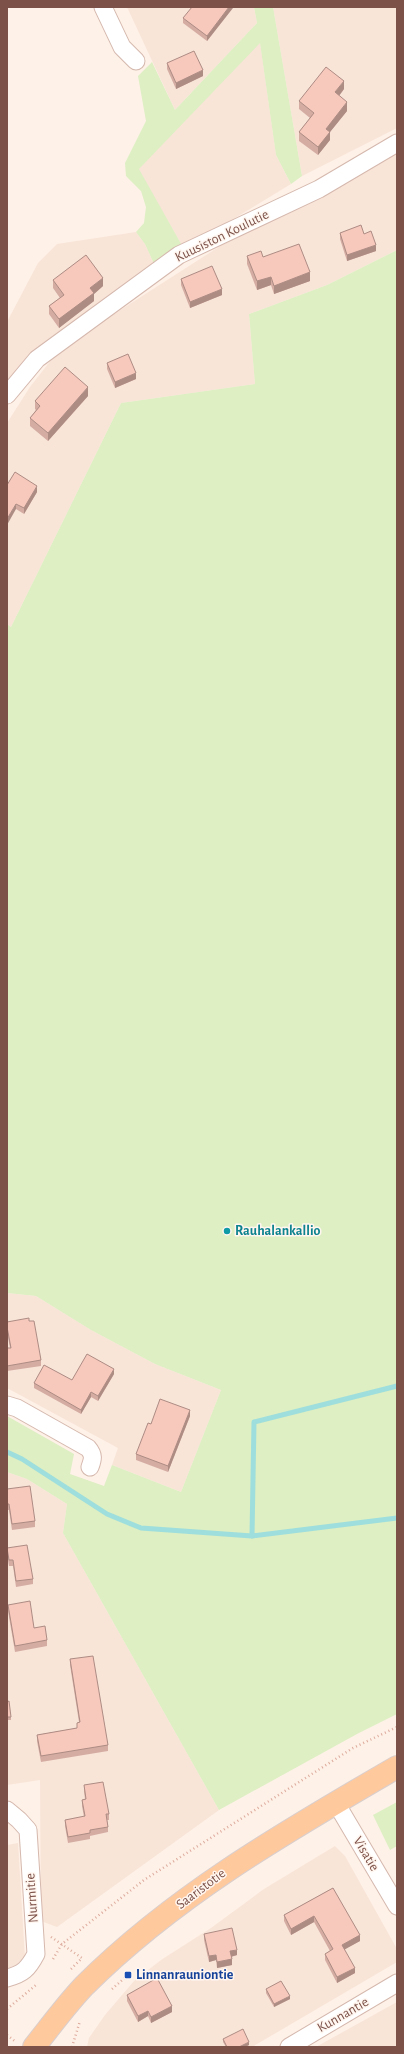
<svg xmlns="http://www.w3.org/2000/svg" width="404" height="2054" font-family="'Alegreya Sans',sans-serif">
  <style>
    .residential { fill: #f9e4d8 }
    .green { fill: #ddefc3 }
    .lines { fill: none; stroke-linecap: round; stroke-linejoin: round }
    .stream { stroke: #9ededc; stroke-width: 5 }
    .minor-casing { stroke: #d5b8ae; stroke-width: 19 }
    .major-casing { stroke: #dacecc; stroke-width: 24 }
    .path { stroke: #ddab9e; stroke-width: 2.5; stroke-dasharray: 1 3; stroke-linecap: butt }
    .minor { stroke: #fff; stroke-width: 17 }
    .major { stroke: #ffc99e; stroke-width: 22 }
    .wall { fill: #d4aca2 }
    .shaded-wall { fill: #ad8c84 }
    .building { fill: #f7c8bc; stroke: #ad8c84 }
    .culture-dot { fill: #0f9aa8; stroke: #fff6f0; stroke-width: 1.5 }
    .transit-dot { fill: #1a4fb4; stroke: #fff6f0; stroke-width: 1.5 }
    .labels { text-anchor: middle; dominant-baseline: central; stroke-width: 3; stroke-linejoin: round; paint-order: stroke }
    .street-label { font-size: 14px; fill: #7c5148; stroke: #fff6f0 }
    .culture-label { font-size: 14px; font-weight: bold; fill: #0d838f; stroke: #fff6f0; text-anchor: start }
    .transit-label { font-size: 14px; font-weight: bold; fill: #164399; stroke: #fff6f0; text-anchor: start }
  </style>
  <rect width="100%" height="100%" fill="#fef1e7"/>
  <g class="residential">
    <polygon points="127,7 254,7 257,23 175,110"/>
    <polygon points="273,7 397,7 397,128 302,176"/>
    <polygon points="260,42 276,155 291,184 184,249 138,169"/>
    <polygon points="397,150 397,250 327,285 249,314 255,384 121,403 11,627 7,624 7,423 30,387 55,355 83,334 228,241"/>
    <polygon points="136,232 145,244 155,266 48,340 7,380 7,322 38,263 57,244"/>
    <polygon points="7,1293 36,1296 91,1330 155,1364 221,1390 181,1492 112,1465 118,1448 7,1388"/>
    <polygon points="7,1472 27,1479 67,1504 63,1533 219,1810 57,1927 41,1921 40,1780 7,1785"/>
    <polygon points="18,1843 26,1975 7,1981 7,1845"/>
    <polygon points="335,1846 345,1856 397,1949 397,1962 252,2047 87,2047 89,2038 105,2015 134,1981 161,1960 211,1928 264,1889"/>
    <polygon points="397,2002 397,2047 316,2047"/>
  </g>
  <g class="green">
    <polygon points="254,7 273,7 302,176 291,184 276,155 260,43 139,169 184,249 155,266 145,244 136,232 144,223 146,207 141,191 126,176 125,163 146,121 138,76 152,62 175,110 257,23"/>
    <polygon points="397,250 397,1714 357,1734 219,1810 63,1533 67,1504 27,1479 7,1472 7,1416 74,1454 70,1474 104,1486 112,1465 181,1492 221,1390 155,1364 91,1330 36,1296 7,1293 7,624 11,627 121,403 255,384 249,314 327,285"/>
    <polygon points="397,1802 397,1846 390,1850 373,1815"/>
  </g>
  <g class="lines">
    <g class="stream">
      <polyline points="7,1452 22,1459 107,1514 141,1528 252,1536 397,1518"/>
      <polyline points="252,1536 254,1422 397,1386"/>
    </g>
    <defs>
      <g id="minor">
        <polyline points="103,7 122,47 136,61"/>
        <polyline points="7,395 37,359 179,255 319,189 397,143"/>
        <path d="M7 1405 17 1408 88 1448C94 1455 93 1459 90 1467"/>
        <polyline points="336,1803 397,1906"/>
        <path d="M7 1810 19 1820 28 1830 36 1954C28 1969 23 1974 7 1978"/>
        <polyline points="289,2047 397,1983"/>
      </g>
      <path id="major" d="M34 2047C50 2027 66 2005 84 1986 175 1895 287 1831 397 1767"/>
    </defs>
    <use href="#minor" class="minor-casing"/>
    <use href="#major" class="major-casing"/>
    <g class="path">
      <polyline points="51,1937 82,1958 69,1971"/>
      <polyline points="53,1959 62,1944 144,1880 353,1748 397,1727"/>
      <polyline points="112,1989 128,1975"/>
      <polyline points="7,2009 36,1985"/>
      <polyline points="7,2035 16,2042"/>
      <polyline points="72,2047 80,2021"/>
    </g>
    <use href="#minor" class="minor"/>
    <use href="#major" class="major"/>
  </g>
  <g class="wall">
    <polygon points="233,7 207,41 183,23 183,18"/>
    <polygon points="167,63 203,76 176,89 167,69"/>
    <polygon points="344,89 339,96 347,111 330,132 330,140 318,155 299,141 299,132 310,118 299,109 299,101"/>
    <polygon points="340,233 364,234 376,251 347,261 340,239"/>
    <polygon points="247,256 263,257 310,281 274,294 271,285 257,290 247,264"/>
    <polygon points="181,279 222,295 190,308 181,285"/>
    <polygon points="53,280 103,286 94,294 94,301 59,328 49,314 49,306 60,298 53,288"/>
    <polygon points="107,363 136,379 115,388 107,369"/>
    <polygon points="88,396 48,441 30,426 30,418 36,410 35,409 35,401"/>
    <polygon points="7,485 37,492 24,514 16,509"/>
    <polygon points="29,1321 41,1360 41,1366 7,1371 7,1348 10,1348 7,1332 7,1322"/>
    <polygon points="114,1374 98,1401 91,1397 81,1414 34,1388 34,1383 72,1380"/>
    <polygon points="190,1416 168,1472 136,1460 136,1454 151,1424"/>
    <polygon points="7,1489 35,1521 35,1527 12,1530 9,1510 7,1510"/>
    <polygon points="7,1548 33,1579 33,1584 16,1587 13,1566 9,1566 7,1554"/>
    <polygon points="8,1605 47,1640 47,1646 15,1652 8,1611"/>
    <polygon points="70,1659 108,1745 108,1751 41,1762 37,1741 37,1735 77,1728 77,1723 79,1722 70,1665"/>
    <polygon points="7,1702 11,1717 11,1720 7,1720"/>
    <polygon points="84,1785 109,1814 109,1820 107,1820 108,1827 108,1832 90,1836 90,1839 68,1843 65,1826 65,1820 84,1817 82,1806 82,1800 85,1799 84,1791"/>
    <polygon points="333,1888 360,1941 344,1949 355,1973 337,1983 325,1960 325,1954 330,1951 314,1922 291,1935 284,1921 284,1915"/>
    <polygon points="204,1934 237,1955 231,1957 232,1965 217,1968 216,1960 209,1962 204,1940"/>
    <polygon points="266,1989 290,1999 274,2007 266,1993"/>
    <polygon points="127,1995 172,2012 151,2023 148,2016 138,2022 127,2001"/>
    <polygon points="223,2039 249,2045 245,2047 226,2047 223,2042"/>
  </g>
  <g class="shaded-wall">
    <polygon points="229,7 233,7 233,8 207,41 207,36"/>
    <polygon points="203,70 203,76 176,89 176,83"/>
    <polygon points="344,81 344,89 335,101 335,92"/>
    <polygon points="347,102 347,111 330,132 330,140 318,155 318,147 326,129"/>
    <polygon points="376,245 376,251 347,261 347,255"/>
    <polygon points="310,272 310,281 274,294 274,286"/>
    <polygon points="271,277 271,285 257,290 257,281"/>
    <polygon points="103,278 103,286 94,294 94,301 59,328 59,319 90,288"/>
    <polygon points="222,289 222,295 190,308 190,302"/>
    <polygon points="136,373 136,379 115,388 115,382"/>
    <polygon points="88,387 88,396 48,441 48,433"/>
    <polygon points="37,486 37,492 24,514 24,508"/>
    <polygon points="16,504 16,509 7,525 7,519"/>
    <polygon points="114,1369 114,1374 98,1401 98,1396"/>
    <polygon points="91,1392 91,1397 81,1414 81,1410"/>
    <polygon points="190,1410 190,1416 168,1472 168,1466"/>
    <polygon points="314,1916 314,1922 291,1935 291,1929"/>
    <polygon points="360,1935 360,1941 342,1951 342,1945"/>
    <polygon points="237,1950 237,1955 230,1957 230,1951"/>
    <polygon points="216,1955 216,1960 209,1962 209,1956"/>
    <polygon points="232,1959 232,1965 217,1968 217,1962"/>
    <polygon points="355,1968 355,1973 337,1983 337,1977"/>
    <polygon points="290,1996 290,1999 274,2007 274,2004"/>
    <polygon points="172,2006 172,2012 151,2023 151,2017"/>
    <polygon points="148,2011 148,2016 138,2022 138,2016"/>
    <polygon points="249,2042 249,2045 245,2047 239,2047"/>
  </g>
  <g class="building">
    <polygon points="192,7 229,7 207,36 183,18"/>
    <polygon points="194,51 203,70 176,83 167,63"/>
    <polygon points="326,67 344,81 335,92 347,102 326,129 330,132 318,147 299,132 314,113 299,101"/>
    <polygon points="361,225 364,234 371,231 376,245 347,255 340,233"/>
    <polygon points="299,244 310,272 274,286 271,277 257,281 247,256 261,251 263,257"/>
    <polygon points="86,255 103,278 90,288 94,293 59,319 49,306 64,295 53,280"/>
    <polygon points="212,266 222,289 190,302 181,279"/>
    <polygon points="128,354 136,373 115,382 107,363"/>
    <polygon points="65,367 88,387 48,433 30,418 40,406 35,401"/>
    <polygon points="15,472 37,486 24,508 16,504 7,519 7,485"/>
    <polygon points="29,1318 29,1321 34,1321 41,1360 7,1366 7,1348 11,1348 7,1327 7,1322"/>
    <polygon points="87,1354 114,1369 98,1396 91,1392 81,1410 34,1383 44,1365 72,1380"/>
    <polygon points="160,1399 190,1410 168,1466 136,1454 148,1423 151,1424"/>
    <polygon points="30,1486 35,1521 12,1524 9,1504 7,1504 7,1489"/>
    <polygon points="27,1545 33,1579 16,1581 13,1560 9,1560 7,1548"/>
    <polygon points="30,1601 34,1628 45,1626 47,1640 15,1646 8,1605"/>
    <polygon points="93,1656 108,1745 41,1756 37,1735 77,1728 77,1723 80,1722 70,1659"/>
    <polygon points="9,1701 11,1717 7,1717 7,1702"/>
    <polygon points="103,1782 109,1814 106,1814 108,1827 90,1830 90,1833 68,1837 65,1820 85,1816 82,1800 86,1799 84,1785"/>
    <polygon points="333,1888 360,1935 342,1945 355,1968 337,1977 325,1954 333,1949 314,1916 291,1929 284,1915"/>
    <polygon points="232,1928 237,1950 230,1951 232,1959 217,1962 216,1955 209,1956 204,1934"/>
    <polygon points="157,1978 172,2006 151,2017 148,2011 138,2016 127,1995"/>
    <polygon points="281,1981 290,1996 274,2004 266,1989"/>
    <polygon points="243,2029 249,2042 239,2047 227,2047 223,2039"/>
  </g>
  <circle class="culture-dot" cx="227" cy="1231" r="4"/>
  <rect class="transit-dot" x="124" y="1971" width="8" height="8" rx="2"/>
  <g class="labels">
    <g class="street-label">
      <text transform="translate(222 236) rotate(-26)">Kuusiston Koulutie</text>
      <text transform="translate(366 1854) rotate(59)">Visatie</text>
      <text transform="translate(201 1889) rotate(-37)">Saaristotie</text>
      <text transform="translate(32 1898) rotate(-94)">Nurmitie</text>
      <text transform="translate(343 2015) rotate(-30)">Kunnantie</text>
    </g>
    <g class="culture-label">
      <text x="235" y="1231">Rauhalankallio</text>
    </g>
    <g class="transit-label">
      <text x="136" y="1975">Linnanrauniontie</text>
    </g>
  </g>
  <rect width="404" height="2054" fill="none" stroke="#7c5148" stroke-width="16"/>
</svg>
